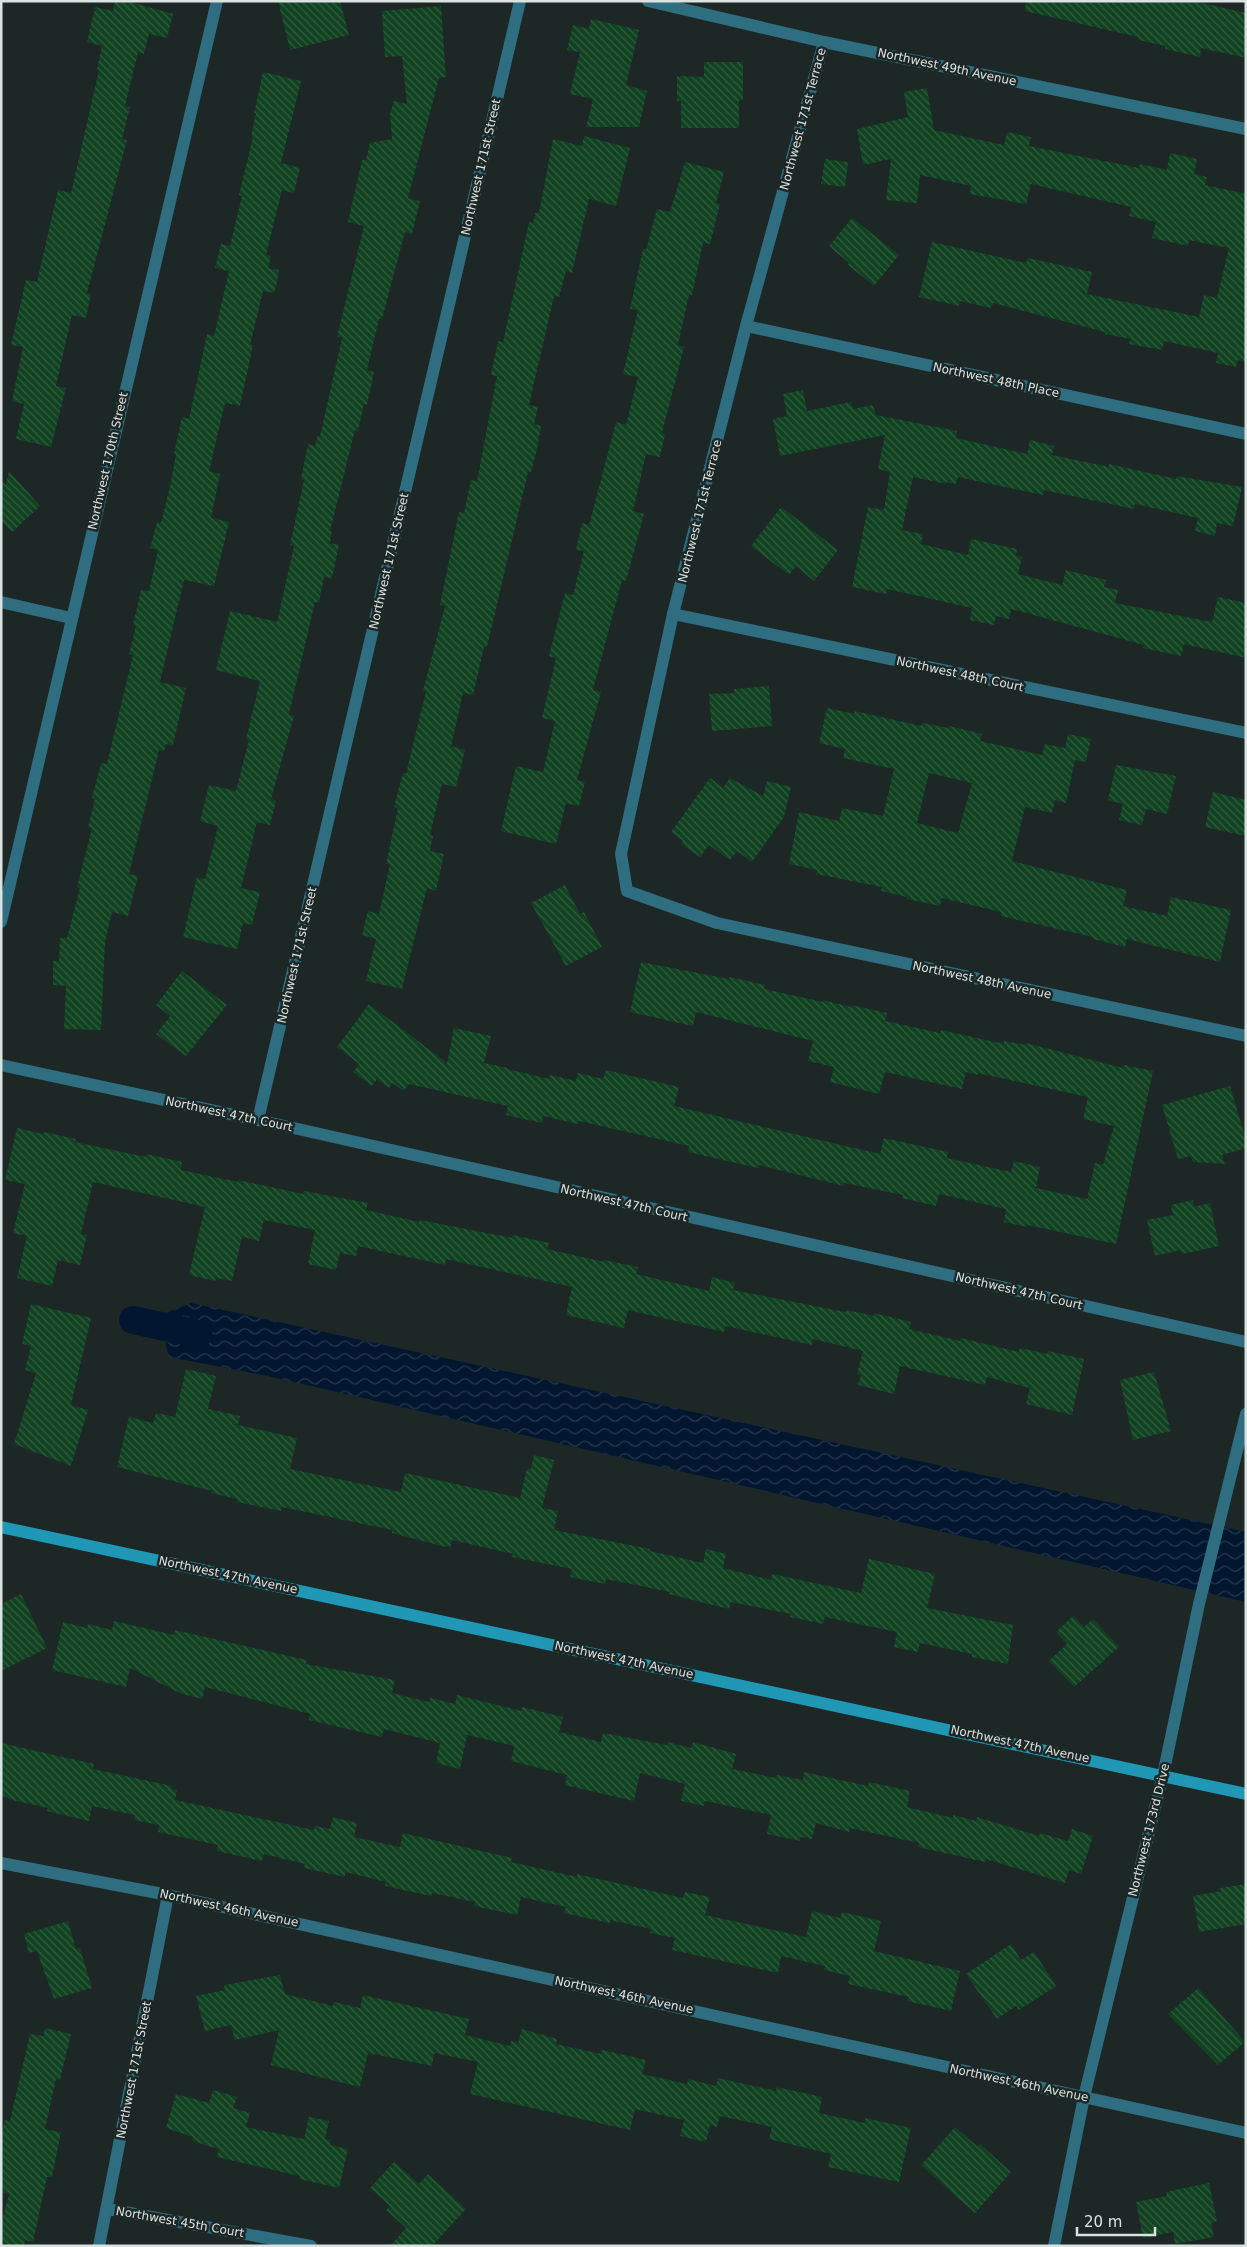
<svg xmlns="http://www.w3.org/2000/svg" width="1247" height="2247" font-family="'DejaVu Sans',sans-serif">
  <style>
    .water { fill: url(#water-waves) }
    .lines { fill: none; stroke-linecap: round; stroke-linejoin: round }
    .canal { stroke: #021630; stroke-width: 28 }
    .building { fill: url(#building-back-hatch); fill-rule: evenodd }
    .minor { stroke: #2e6e80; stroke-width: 12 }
    .tertiary { stroke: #2e6e80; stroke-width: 12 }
    .secondary { stroke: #1f97b5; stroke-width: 12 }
    .labels { text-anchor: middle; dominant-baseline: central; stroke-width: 5; stroke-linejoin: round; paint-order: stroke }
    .street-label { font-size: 12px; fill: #dbe3e1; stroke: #1c2726 }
  </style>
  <defs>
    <pattern id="water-waves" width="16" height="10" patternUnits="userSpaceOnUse" patternTransform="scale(1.25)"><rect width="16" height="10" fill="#021630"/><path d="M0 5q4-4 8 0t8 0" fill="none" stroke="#26384e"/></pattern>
    <pattern id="building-back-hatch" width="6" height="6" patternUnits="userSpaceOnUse" patternTransform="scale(1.25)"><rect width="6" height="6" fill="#104221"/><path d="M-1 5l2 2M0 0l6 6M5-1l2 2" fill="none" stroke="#325d41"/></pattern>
  </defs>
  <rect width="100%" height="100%" fill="#1c2726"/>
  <polygon class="water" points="191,1303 1246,1532 1246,1602 268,1376 169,1357 158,1316"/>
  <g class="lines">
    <polyline class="canal" points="133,1320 198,1334"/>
  </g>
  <g class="building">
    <polygon points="115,1 127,1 173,14 167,38 149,34 144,54 138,52 125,106 130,107 122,139 127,140 87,293 91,294 86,318 72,315 56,386 66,388 51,447 16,439 24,404 12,401 23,347 11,345 26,280 37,282 58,190 71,193 99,70 97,69 102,46 87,42 95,7 113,11"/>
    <polygon points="278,1 340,1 349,35 290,50"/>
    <polygon points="1026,1 1193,1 1246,13 1246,58 1201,48 1200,57 1165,49 1165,46 1138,40 1138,37 1025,11"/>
    <polygon points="441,6 446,77 439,78 408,198 420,201 412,234 405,232 382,319 379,319 367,370 374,372 367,405 364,404 358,431 355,430 330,531 332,531 330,543 339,545 332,578 324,577 319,602 315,602 289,714 294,716 271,799 276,801 270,825 257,822 241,888 260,892 252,925 243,923 237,949 183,937 197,877 205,879 218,826 200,821 209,785 236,791 249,740 246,739 260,681 216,670 230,611 277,622 294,546 290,545 304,480 301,479 308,444 315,446 318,435 320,436 342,338 337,337 364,226 348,222 362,160 366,160 370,143 392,139 390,114 394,101 407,104 402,56 385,57 382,11"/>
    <polygon points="591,19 639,30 626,85 647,91 639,127 586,127 593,99 570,94 580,52 567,50 573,25 589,29"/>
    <polygon points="704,62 743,62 743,100 739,100 739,128 681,128 681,101 677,101 677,76 704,77"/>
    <polygon points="263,72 301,81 281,163 300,168 294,193 282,190 266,255 271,256 268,268 279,270 277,282 274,293 263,291 250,345 253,345 240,406 225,403 209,471 220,474 211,518 229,522 214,586 184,580 160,682 186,688 173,745 166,744 164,751 159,750 129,874 138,876 128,916 112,912 105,942 101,1030 64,1029 66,986 53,985 53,961 59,961 60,938 67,938 80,888 77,887 92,828 88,827 95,799 92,798 101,763 107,764 133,655 129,654 136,626 133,625 141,590 149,591 158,550 150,548 157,522 161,523 171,482 176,454 174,453 182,417 189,419 207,334 214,336 229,271 215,268 221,244 230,246 242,196 239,195 253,137 251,136 256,113 254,113"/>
    <polygon points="927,88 934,130 1004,145 1007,132 1031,137 1029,146 1139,168 1140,164 1167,170 1170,153 1197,159 1194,174 1207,177 1205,185 1246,194 1246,362 1238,360 1236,367 1216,363 1218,353 1164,341 1162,350 1129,344 1131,339 1105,334 1105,332 993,303 991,308 960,301 959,306 919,297 932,242 1026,263 1028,258 1092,272 1087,294 1199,317 1204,295 1217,298 1229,248 1189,240 1188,246 1152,238 1156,222 1129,216 1131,207 1031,184 1026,204 970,194 971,186 920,175 917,203 886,200 891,159 863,165 857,129 908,117 904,92"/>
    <polygon points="584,136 630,148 616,206 589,199 572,273 566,271 559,297 554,296 529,405 538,407 534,424 541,426 537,449 531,472 528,472 487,647 484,647 473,695 463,693 451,746 465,750 456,787 442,784 430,835 433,836 430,851 444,854 436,891 427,888 402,989 366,981 376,939 362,935 368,911 379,914 390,864 386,864 398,808 394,807 403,773 406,774 426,691 423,691 445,606 440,605 459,512 464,513 471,480 477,481 497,376 491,375 498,341 503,342 529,222 533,223 535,213 539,213 553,139 582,146"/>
    <polygon points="825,159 848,162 845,187 821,184"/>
    <polygon points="685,162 724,172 716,203 720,204 710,244 703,243 692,295 689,295 678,345 684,347 662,433 665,434 660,457 646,454 633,511 644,514 626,581 622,580 593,690 601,692 577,780 585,782 579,806 566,803 556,844 501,831 516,766 543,772 555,721 542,718 556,658 549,656 565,593 573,595 584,551 576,550 582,523 589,525 616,422 626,425 638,377 623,374 638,310 630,309 643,249 646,250 657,209 670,212"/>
    <polygon points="852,218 899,255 874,286 848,265 849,263 829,246"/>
    <polygon points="803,390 807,411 851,402 853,409 873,405 876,415 957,431 956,438 1027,454 1030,440 1054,446 1052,455 1109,467 1109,464 1176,479 1177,476 1242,487 1233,526 1217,523 1215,536 1195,531 1198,518 1135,504 1134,509 1044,490 1043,495 958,477 956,484 946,482 946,484 913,477 902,530 923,534 921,544 968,555 971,539 1017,549 1016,556 1022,557 1018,574 1062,585 1066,570 1106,580 1104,587 1118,590 1115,603 1212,622 1218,597 1246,603 1246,658 1184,644 1181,656 1143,648 1144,645 1011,609 1009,619 996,616 994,625 970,620 972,608 887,589 886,594 852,587 868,507 884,510 890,472 878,469 885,435 780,456 773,419 787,416 783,394"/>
    <polygon points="9,471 40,506 12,532 1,520 1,481 6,485"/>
    <polygon points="781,507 838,550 814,581 796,566 789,575 751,546"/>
    <polygon points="769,686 772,726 712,731 709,694 735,693 734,689"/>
    <path d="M827 708 854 714 855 711 921 726 922 723 948 728 949 726 982 734 980 741 1042 755 1045 744 1065 748 1068 734 1091 739 1086 762 1075 760 1066 803 1055 800 1052 813 1025 807 1012 861 1127 890 1123 906 1167 916 1171 897 1231 910 1220 962 1127 939 1125 947 1093 939V937L1001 916V912L942 898 940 906 907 899V897L881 891 882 887 816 874 817 870 789 864 799 812 839 821 842 808 883 816 894 769 843 758 845 749 819 743ZM929 773 972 783 958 833 917 823Z"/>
    <polygon points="1116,765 1176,776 1167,814 1146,809 1142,825 1119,820 1123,804 1108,800"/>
    <polygon points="710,778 723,788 730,778 763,796 767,781 791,787 784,817 752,862 737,851 730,860 709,845 700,857 681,844 683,841 671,832"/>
    <polygon points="1213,792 1246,800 1246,836 1205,827"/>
    <polygon points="565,885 580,914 584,912 602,947 566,966 531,903"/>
    <polygon points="641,962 729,979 730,977 765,985 764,989 823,1002 823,1000 851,1007 851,1005 887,1013 885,1021 940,1033 941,1030 1004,1044 1004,1041 1026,1045 1026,1043 1123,1068 1124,1065 1153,1071 1116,1244 1028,1225 1027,1227 1004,1222 1006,1209 939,1194 936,1206 902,1198 903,1195 844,1183 844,1186 759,1165 758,1168 688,1152 689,1146 579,1121 578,1124 543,1116 542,1123 506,1115 508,1106 409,1084 404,1091 392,1083 389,1088 377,1079 372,1086 353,1072 359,1064 337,1047 369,1004 447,1063 454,1028 491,1036 484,1063 508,1068 507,1069 549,1079 550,1075 576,1081 578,1073 603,1079 606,1070 679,1087 674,1106 880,1154 884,1138 948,1152 947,1158 1011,1172 1014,1161 1040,1167 1036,1188 1087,1199 1095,1163 1103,1165 1114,1126 1083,1119 1088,1097 978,1073 978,1075 966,1072 962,1089 885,1072 879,1094 830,1082 834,1067 808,1061 813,1041 696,1012 693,1026 630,1012"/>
    <polygon points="182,971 227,1005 186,1056 156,1034 170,1016 156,1005"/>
    <polygon points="1230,1086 1246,1140 1246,1148 1222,1155 1225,1164 1193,1162 1191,1156 1178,1159 1162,1105"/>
    <polygon points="17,1128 43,1134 44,1132 76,1139 75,1142 146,1157 146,1154 182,1162 181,1170 238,1182 238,1180 303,1194 304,1191 368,1203 366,1210 419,1222 420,1220 513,1238 513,1235 549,1243 547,1249 604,1262 604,1260 638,1267 636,1274 709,1291 712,1277 735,1283 733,1290 846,1312 847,1310 874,1316 874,1313 911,1322 909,1329 960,1341 961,1338 1019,1352 1020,1348 1047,1354 1048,1351 1084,1359 1072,1415 1026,1404 1030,1388 987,1377 985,1385 900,1366 894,1394 858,1385 861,1375 857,1374 863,1351 813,1339 812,1345 725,1326 724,1332 628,1310 624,1328 566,1315 572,1287 446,1259 445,1265 358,1246 356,1256 340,1253 336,1270 308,1264 315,1230 264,1220 259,1241 242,1237 232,1281 216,1278 215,1281 189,1275 205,1207 93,1182 81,1234 87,1235 80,1265 58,1260 52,1286 17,1278 27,1236 13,1233 25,1184 5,1180"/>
    <polygon points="1193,1200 1194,1207 1210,1203 1219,1246 1182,1254 1181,1250 1155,1256 1147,1220 1173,1215 1171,1205"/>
    <polygon points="31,1304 91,1318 71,1405 88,1410 71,1466 14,1444 36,1373 25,1370 31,1346 22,1344"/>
    <polygon points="186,1369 216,1376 208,1409 240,1416 238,1425 297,1438 290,1469 401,1492 405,1473 520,1498 527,1468 531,1469 534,1455 554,1460 542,1508 558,1511 554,1530 650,1549 650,1551 703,1563 706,1549 726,1554 723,1568 771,1580 772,1574 861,1593 869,1559 935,1574 927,1608 1013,1625 1008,1664 972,1657 972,1654 920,1643 918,1652 894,1647 897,1632 825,1617 823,1624 790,1617 791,1614 731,1602 729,1609 669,1594 670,1592 606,1579 605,1584 570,1577 572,1569 512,1557 513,1554 452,1540 450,1548 392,1533 392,1530 282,1507 281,1511 237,1502 237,1499 211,1493 212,1491 117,1467 129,1417 153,1423 156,1413 175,1417"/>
    <polygon points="1154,1372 1171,1431 1133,1440 1120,1380"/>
    <polygon points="21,1594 47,1648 1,1671 1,1604"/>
    <polygon points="1073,1616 1084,1627 1093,1619 1119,1647 1074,1687 1049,1661 1067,1644 1056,1632"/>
    <polygon points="114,1621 174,1635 175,1630 307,1660 306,1664 395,1680 392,1693 429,1702 430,1698 455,1704 457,1695 521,1711 522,1707 563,1717 559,1732 601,1742 603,1733 667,1745 668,1742 691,1748 693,1742 736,1754 732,1769 776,1778 777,1775 803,1780 804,1772 868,1786 869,1782 910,1791 907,1807 953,1818 953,1815 976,1821 977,1817 1039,1836 1040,1833 1068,1841 1072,1829 1093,1836 1081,1874 1069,1870 1065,1883 986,1859 985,1862 918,1847 919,1843 850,1828 849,1832 816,1823 812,1839 800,1837 800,1841 767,1834 771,1815 705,1801 704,1806 681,1801 685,1784 640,1773 634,1801 565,1785 567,1775 511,1761 514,1746 467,1735 460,1769 436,1763 440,1743 384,1729 382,1737 309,1720 310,1714 205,1687 202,1699 182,1694 130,1668 126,1687 52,1670 63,1622 87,1628 88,1624 112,1630"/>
    <polygon points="1,1743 94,1764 93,1769 172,1786 171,1789 177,1790 175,1800 314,1830 315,1826 330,1829 333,1817 357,1823 354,1837 400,1847 403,1833 512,1858 511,1862 577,1877 577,1874 683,1898 685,1892 710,1897 705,1915 806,1937 812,1911 840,1918 842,1912 881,1921 874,1951 960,1971 951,2011 907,2001 909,1997 848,1984 850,1976 824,1970 825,1966 781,1956 778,1973 672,1950 675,1938 650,1933 651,1929 610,1920 610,1923 564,1913 566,1907 521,1897 517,1915 474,1906 475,1902 432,1893 431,1896 385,1886 386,1882 346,1872 344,1877 304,1868 305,1864 264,1854 262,1861 217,1851 218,1845 158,1832 159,1825 134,1820 135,1815 92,1806 89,1821 47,1811 48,1808 12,1800 1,1795"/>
    <polygon points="1246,1884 1246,1924 1199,1932 1193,1896 1221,1891 1220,1888"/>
    <polygon points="68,1921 76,1949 80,1948 92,1988 54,1999 37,1951 29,1953 24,1934"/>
    <polygon points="1011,1944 1021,1960 1034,1952 1056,1986 1019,2010 1016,2006 997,2019 966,1974"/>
    <polygon points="280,1975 285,1994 333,2006 334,2002 360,2008 363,1995 469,2019 465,2035 510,2046 511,2041 518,2043 522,2029 557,2039 556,2044 601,2054 602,2050 646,2060 642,2074 687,2084 688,2079 716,2086 718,2078 776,2091 777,2087 822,2097 819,2113 865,2123 865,2118 911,2128 899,2182 828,2167 831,2154 769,2139 772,2127 720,2116 717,2127 710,2125 706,2142 680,2136 684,2120 635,2109 630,2130 470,2094 478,2062 434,2053 432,2066 368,2053 360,2087 271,2065 279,2030 235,2040 231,2025 205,2031 196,1996 225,1990 224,1985"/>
    <polygon points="1198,1988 1245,2042 1218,2065 1168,2014"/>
    <polygon points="45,2028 71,2034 60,2080 56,2079 45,2129 61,2132 52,2177 47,2177 33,2242 25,2240 24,2246 1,2246 1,2224 9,2194 1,2192 1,2137 5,2120 10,2121 30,2034 43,2036"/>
    <polygon points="213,2090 237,2097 233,2108 250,2113 246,2127 304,2139 309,2117 329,2121 325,2139 331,2140 330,2145 348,2149 339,2188 299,2179 299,2176 217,2157 219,2149 192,2141 193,2137 166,2128 176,2094 209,2103"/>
    <polygon points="955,2127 977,2146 980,2144 1011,2172 975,2213 921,2165"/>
    <polygon points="394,2162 419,2184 428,2174 466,2209 432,2246 390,2246 406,2228 386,2210 390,2206 370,2188"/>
    <polygon points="1209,2183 1217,2221 1211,2223 1214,2237 1175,2244 1173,2232 1143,2238 1136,2202 1167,2196 1166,2192"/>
  </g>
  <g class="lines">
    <g class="minor">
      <polyline points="648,1 824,42 1246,129"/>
      <polyline points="824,42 746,326 673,614 621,854 627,891 717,923 1246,1036"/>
      <polyline points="746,326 1246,434"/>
      <polyline points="1,602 71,618"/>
      <polyline points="673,614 1246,733"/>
      <polyline points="1,922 217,1"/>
      <polyline points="1,1065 258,1120 1246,1342"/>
      <polyline points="258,1120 520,1"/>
      <polyline points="1,1863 168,1895 1246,2133"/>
      <polyline points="108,2209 311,2246"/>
      <polyline points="99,2246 168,1895"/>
    </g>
    <polyline class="tertiary" points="1054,2246 1084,2097 1163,1775 1199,1604 1246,1414"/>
    <polyline class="secondary" points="1,1527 1246,1794"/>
  </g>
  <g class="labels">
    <g class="street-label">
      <text transform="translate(947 67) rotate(12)">Northwest 49th Avenue</text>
      <text transform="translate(803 119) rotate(-75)">Northwest 171st Terrace</text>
      <text transform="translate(481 167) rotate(-77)">Northwest 171st Street</text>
      <text transform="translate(996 380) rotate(12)">Northwest 48th Place</text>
      <text transform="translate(108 461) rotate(-77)">Northwest 170th Street</text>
      <text transform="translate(700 511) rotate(-76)">Northwest 171st Terrace</text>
      <text transform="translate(389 561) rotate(-77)">Northwest 171st Street</text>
      <text transform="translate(960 674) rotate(12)">Northwest 48th Court</text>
      <text transform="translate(297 955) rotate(-77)">Northwest 171st Street</text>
      <text transform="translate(982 980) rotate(12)">Northwest 48th Avenue</text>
      <text transform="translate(229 1114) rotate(12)">Northwest 47th Court</text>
      <text transform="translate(624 1203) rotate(13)">Northwest 47th Court</text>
      <text transform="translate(1019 1291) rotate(13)">Northwest 47th Court</text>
      <text transform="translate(228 1575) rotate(12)">Northwest 47th Avenue</text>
      <text transform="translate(624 1660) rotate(12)">Northwest 47th Avenue</text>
      <text transform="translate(1020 1744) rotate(12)">Northwest 47th Avenue</text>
      <text transform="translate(1149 1830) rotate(-76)">Northwest 173rd Drive</text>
      <text transform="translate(229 1908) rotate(12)">Northwest 46th Avenue</text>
      <text transform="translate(624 1995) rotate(12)">Northwest 46th Avenue</text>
      <text transform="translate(134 2070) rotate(-79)">Northwest 171st Street</text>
      <text transform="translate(1019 2083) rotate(12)">Northwest 46th Avenue</text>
      <text transform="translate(180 2222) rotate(10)">Northwest 45th Court</text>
    </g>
  </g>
  <rect width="1247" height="2247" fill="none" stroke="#dbe3e1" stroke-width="5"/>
  <path d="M1077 2227v8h78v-8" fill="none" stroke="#dbe3e1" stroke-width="2.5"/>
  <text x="1084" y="2227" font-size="15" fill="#dbe3e1" stroke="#1c2726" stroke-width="4" paint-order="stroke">20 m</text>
</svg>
